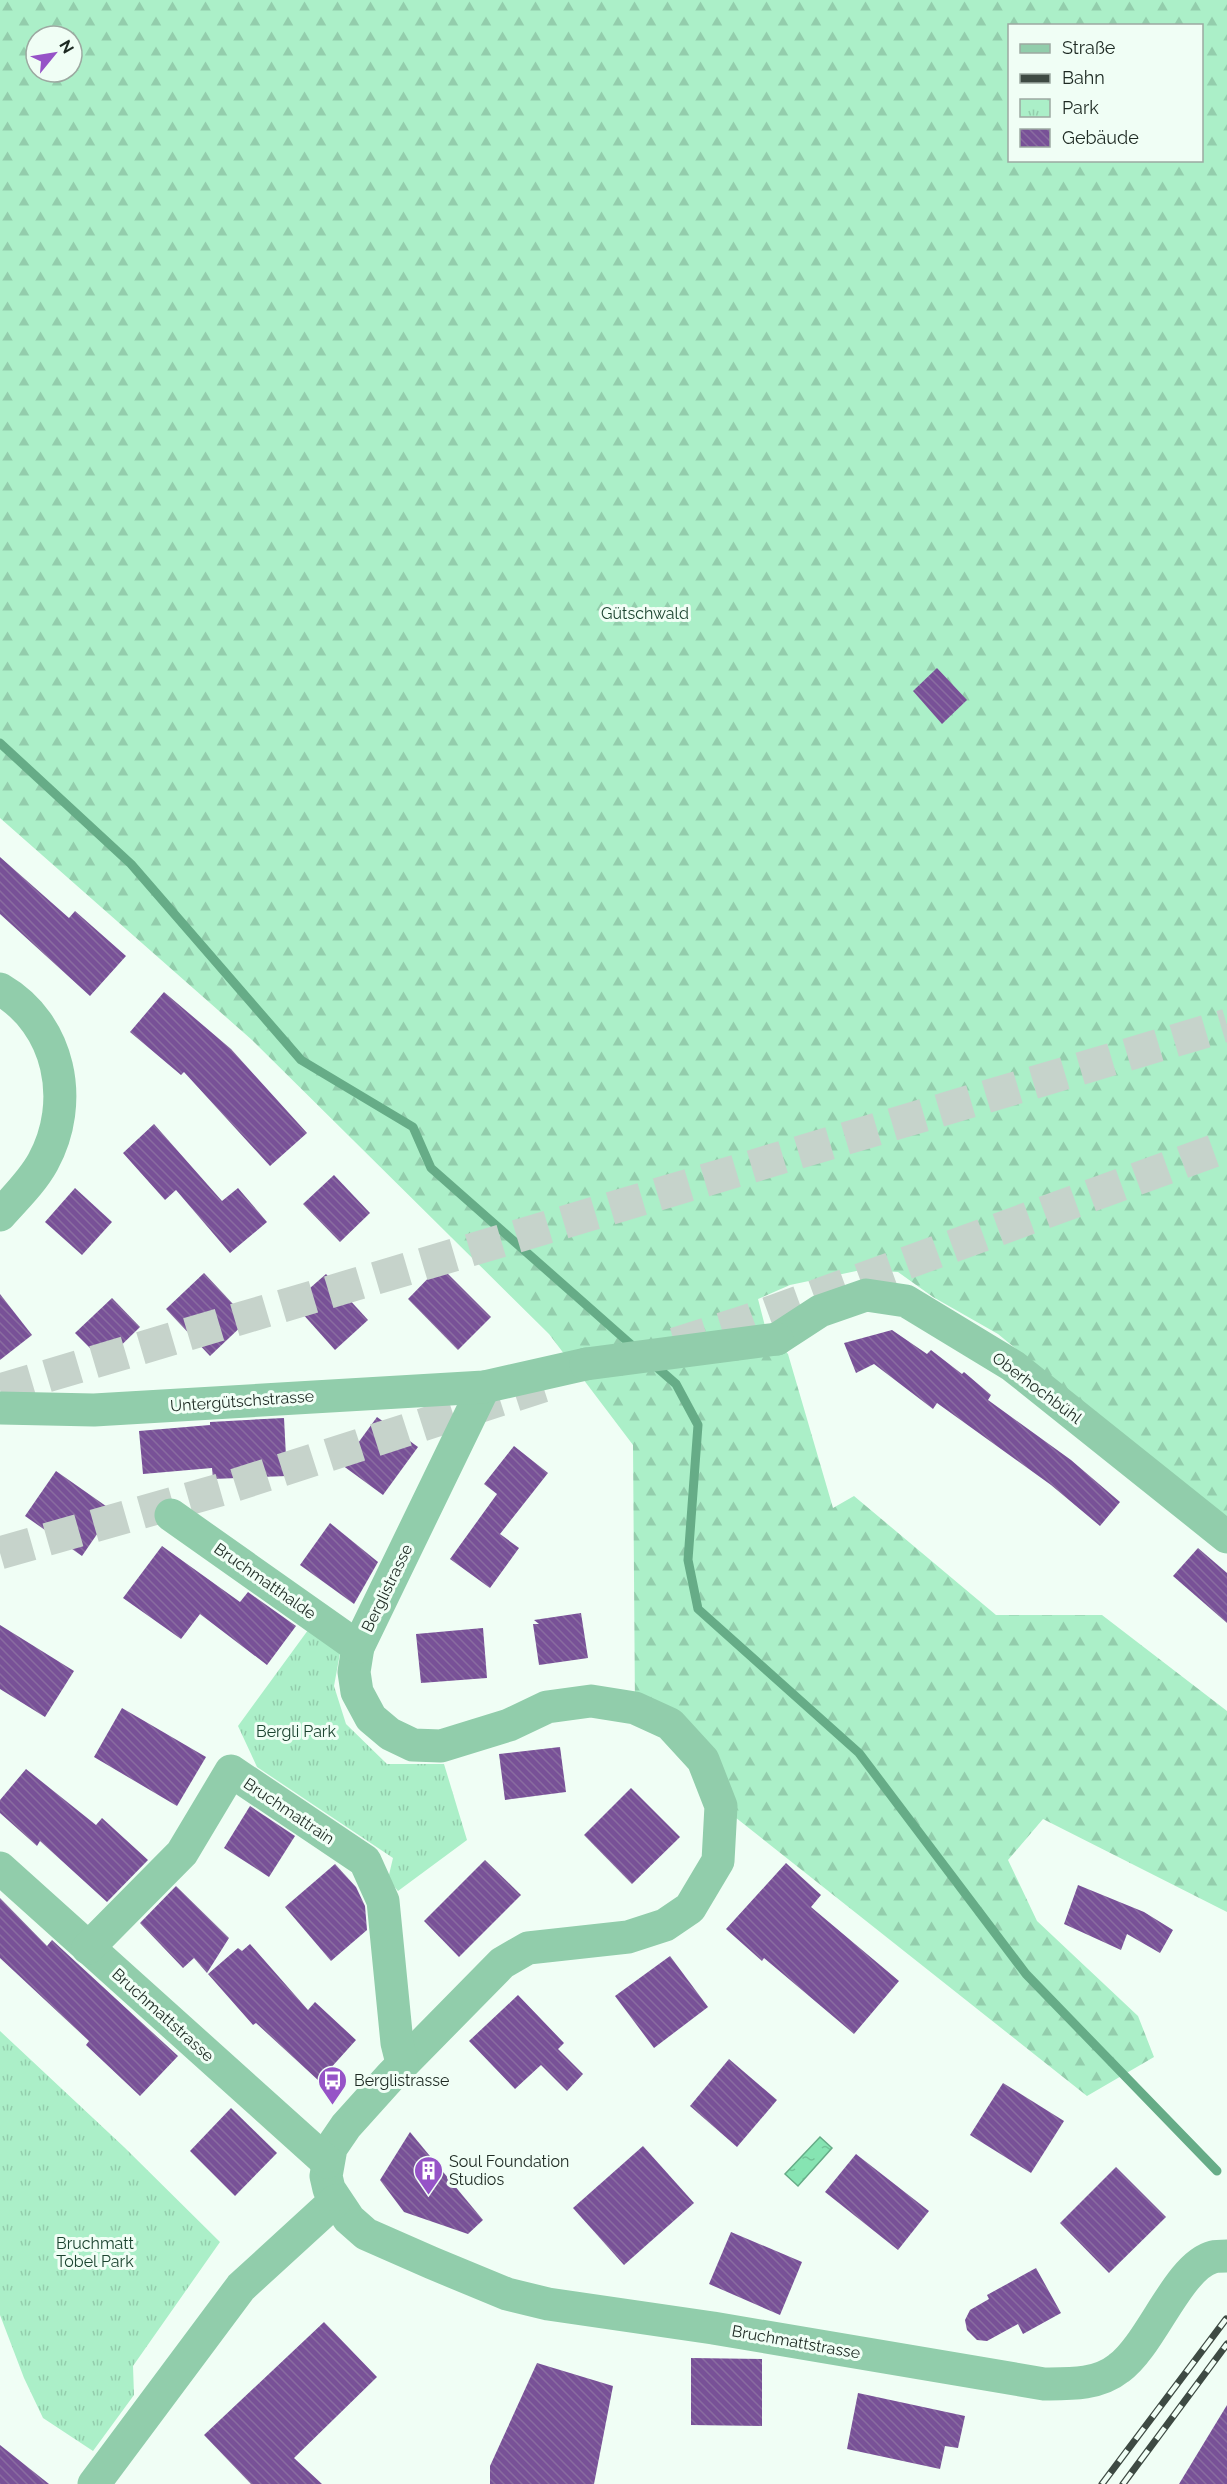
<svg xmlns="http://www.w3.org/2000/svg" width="1227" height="2484" font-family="Raleway,sans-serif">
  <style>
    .forest { fill: url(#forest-firs); fill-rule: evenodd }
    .park { fill: url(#park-tufts) }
    .water { fill: url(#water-ripples); stroke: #66ac87; stroke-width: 1.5 }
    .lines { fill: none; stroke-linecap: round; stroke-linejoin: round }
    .stream { stroke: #66ac87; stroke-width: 9 }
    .building { fill: url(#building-back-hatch) }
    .highway-tunnel { stroke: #c6d3cb; stroke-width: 33; stroke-dasharray: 33 16; stroke-linecap: butt }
    .minor { stroke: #91cdab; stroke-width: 33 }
    .rail-casing { stroke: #3e4a43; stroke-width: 7 }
    .rail { stroke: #f0fef5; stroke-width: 4.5; stroke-dasharray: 14; stroke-linecap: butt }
    .minor-bridge { stroke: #91cdab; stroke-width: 33 }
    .labels { text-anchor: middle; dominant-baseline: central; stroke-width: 6; stroke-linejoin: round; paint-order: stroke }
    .park-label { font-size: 16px; fill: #1c4430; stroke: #f0fef5 }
    .street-label { font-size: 16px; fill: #1d2922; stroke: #f0fef5 }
    .poi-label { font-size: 16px; fill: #1d2922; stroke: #f0fef5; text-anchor: start }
  </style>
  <defs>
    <pattern id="forest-firs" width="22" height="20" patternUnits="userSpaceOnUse" patternTransform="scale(1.5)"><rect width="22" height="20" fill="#abefc8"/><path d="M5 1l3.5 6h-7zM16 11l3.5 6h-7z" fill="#93cdac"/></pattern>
    <pattern id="park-tufts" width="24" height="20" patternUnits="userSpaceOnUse" patternTransform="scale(1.5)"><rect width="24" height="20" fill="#abefc8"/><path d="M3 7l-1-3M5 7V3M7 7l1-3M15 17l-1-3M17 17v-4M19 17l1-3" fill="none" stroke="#93cdac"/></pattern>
    <pattern id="water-ripples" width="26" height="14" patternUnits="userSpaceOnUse" patternTransform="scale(1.5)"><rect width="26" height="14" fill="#86e4b2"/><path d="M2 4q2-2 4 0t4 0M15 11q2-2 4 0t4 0" fill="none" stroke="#73c499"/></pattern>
    <pattern id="building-back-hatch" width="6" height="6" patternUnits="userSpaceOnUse" patternTransform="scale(1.5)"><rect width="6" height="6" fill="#785197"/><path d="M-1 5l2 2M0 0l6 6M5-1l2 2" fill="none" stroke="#896ca0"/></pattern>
  </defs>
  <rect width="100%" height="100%" fill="#f0fef5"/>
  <path class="forest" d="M0 0H1227V1522L998 1334 933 1297 898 1272 861 1270 790 1285 758 1299 766 1330 788 1354 833 1508 854 1496 996 1615H1102L1227 1711V1912L1043 1819 1008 1860 1037 1921 1138 2016 1154 2057 1087 2096 721 1806 703 1760 635 1708 633 1445 549 1334 252 1040 0 818ZM1010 26H1202V160H1010ZM36 36H72V72H36Z"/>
  <g class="park">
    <polygon points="311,1626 341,1648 334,1686 346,1724 387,1764 444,1764 467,1840 398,1891 388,1879 393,1858 257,1767 238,1726"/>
    <polygon points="0,2031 124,2147 220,2242 133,2366 134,2395 93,2451 43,2418 24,2378 0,2315"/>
  </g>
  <polygon class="water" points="820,2137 832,2148 798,2186 785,2174"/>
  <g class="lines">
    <g class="stream">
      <polyline points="0,743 131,864 301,1060 413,1127 431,1168 635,1348"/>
      <polyline points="652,1363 676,1384 698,1425 688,1560 698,1609 859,1753 1026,1974 1217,2171"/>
    </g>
  </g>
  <g class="building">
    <polygon points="937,668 967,700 942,724 913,691"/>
    <polygon points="0,857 69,918 75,911 126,956 90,996 0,914"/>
    <polygon points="164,992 231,1049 307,1133 270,1166 184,1072 181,1075 130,1032"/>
    <polygon points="154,1124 222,1201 238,1188 267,1222 230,1253 176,1190 165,1200 123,1153"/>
    <polygon points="334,1175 370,1213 340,1242 303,1204"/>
    <polygon points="75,1188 112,1222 82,1255 45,1222"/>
    <polygon points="440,1266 491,1317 458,1350 408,1299"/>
    <polygon points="204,1273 248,1320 210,1356 166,1309"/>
    <polygon points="326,1274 368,1320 335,1350 293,1303"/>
    <polygon points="0,1294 32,1335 0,1360"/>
    <polygon points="112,1298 140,1327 104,1362 75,1333"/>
    <polygon points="892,1330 927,1354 931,1350 962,1374 964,1372 991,1395 988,1400 1071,1460 1120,1502 1100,1526 1051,1485 937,1403 933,1409 874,1364 856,1373 844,1343"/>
    <polygon points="377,1417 418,1447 383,1495 342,1465"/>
    <polygon points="284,1418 287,1476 213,1479 212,1468 143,1474 139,1431 210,1425 210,1422"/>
    <polygon points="514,1446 548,1473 500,1534 519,1548 490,1588 450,1559 497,1494 484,1484"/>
    <polygon points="56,1471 113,1511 82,1556 25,1516"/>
    <polygon points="330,1523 378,1562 354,1604 300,1565"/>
    <polygon points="162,1546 240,1602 248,1592 296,1626 267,1665 200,1614 181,1639 123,1598"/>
    <polygon points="1198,1548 1227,1573 1227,1623 1173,1576"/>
    <polygon points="581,1613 588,1658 539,1665 533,1624 539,1624 534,1620"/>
    <polygon points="0,1625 74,1671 45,1717 0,1689"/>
    <polygon points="483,1628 487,1678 421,1683 416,1634"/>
    <polygon points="122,1708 206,1757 177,1806 94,1757"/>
    <polygon points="560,1747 566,1792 505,1800 499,1754"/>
    <polygon points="26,1769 96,1825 102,1818 148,1860 107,1902 40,1841 37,1846 0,1813 0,1800"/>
    <polygon points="631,1788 680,1837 632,1884 584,1835"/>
    <polygon points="250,1806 295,1836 269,1877 224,1848"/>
    <polygon points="485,1860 521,1895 459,1957 424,1921"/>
    <polygon points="786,1863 821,1895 811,1907 899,1981 854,2034 764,1958 762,1961 726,1929"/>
    <polygon points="335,1864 356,1887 365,1906 367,1930 331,1961 285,1907"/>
    <polygon points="1078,1885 1144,1912 1173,1930 1160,1953 1127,1934 1121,1950 1064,1924"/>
    <polygon points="176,1886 229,1938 207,1973 194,1958 183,1968 140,1923"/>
    <polygon points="0,1898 47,1946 52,1940 178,2056 140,2096 86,2045 89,2041 0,1958"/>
    <polygon points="250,1944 308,2010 315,2002 356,2040 319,2081 256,2023 253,2025 208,1974 238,1948 242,1951"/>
    <polygon points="670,1956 708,2007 654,2048 615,1996"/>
    <polygon points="518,1995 564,2043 558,2049 583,2074 567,2091 541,2065 515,2089 469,2041"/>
    <polygon points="729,2059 777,2100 737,2147 690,2106"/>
    <polygon points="1003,2083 1064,2121 1031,2173 970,2135"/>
    <polygon points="231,2108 277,2153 235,2196 190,2151"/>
    <polygon points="410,2132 483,2220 468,2234 404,2212 380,2180"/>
    <polygon points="643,2146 694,2203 624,2265 573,2208"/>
    <polygon points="856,2154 929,2211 898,2250 825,2192"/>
    <polygon points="1116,2167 1166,2217 1109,2273 1060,2223"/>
    <polygon points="731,2232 802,2262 780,2315 709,2284"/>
    <polygon points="1036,2268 1061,2313 1023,2334 1018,2324 987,2341 977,2340 967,2330 965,2320 970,2310 989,2299 987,2295"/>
    <polygon points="324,2322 377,2377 294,2458 322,2484 251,2484 204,2435"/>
    <polygon points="691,2358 762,2359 762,2426 691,2425"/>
    <polygon points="537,2363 613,2386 594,2484 490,2484 490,2466"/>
    <polygon points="858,2393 965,2416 958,2448 945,2446 940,2469 847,2449"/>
    <polygon points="1227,2405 1227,2484 1179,2484"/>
    <polygon points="0,2445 49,2484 0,2484"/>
  </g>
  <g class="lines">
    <g class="highway-tunnel">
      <polyline points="675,1344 747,1321 1227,1146"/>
      <polyline points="0,1390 1227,1025"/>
      <polyline points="0,1553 223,1489 543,1386"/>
    </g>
    <g class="minor">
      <path d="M0 989C60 1024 76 1102 43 1162 32 1182 15 1198 0 1215"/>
      <polyline points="777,1339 820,1311 866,1295 906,1301 1013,1366 1227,1537"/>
      <path d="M484 1387 358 1647 354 1672 357 1692 371 1718 390 1734 413 1745 441 1746 509 1725 547 1707 591 1701 635 1708 670 1724 703 1760 721 1806 718 1861 690 1908 665 1925 628 1937 528 1948 502 1963 391 2076 346 2126 331 2148 326 2176 329 2189 349 2219 366 2234 432 2263 507 2294 548 2304 713 2328 1044 2384C1070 2384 1098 2385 1119 2368 1151 2345 1178 2266 1213 2257 1217 2256 1223 2256 1227 2256"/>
      <polyline points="0,1408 94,1410 484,1387 586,1364"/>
      <polyline points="171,1515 358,1647"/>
      <polyline points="0,1868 327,2162"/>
      <polyline points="88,1948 182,1853 231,1771 365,1861 383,1901 397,2043 402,2063"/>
      <polyline points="94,2484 241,2287 335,2201"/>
    </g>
    <defs>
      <g id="rail">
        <polyline points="1102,2484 1226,2319"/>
        <polyline points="1123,2484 1227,2344"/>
      </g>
    </defs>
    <use href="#rail" class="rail-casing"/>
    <use href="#rail" class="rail"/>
    <polyline class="minor-bridge" points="586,1364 777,1339"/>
  </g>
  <defs>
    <symbol id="bus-pin" viewBox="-11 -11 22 30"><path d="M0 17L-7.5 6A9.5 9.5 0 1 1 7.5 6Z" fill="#9653c7" stroke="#f0fef5"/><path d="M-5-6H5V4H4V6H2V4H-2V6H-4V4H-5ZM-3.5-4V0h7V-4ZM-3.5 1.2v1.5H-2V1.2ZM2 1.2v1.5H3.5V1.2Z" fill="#fff"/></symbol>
    <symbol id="building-pin" viewBox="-11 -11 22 30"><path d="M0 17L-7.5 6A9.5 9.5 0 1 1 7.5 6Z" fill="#9653c7" stroke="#f0fef5"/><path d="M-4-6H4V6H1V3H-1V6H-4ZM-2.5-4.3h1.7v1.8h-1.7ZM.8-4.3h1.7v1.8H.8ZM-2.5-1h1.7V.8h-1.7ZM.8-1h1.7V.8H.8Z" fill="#fff"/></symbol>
  </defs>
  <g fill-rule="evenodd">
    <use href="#bus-pin" x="316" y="2064" width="33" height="45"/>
    <use href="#building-pin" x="412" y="2154" width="33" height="45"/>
  </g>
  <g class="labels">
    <g class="park-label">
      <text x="645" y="613">Gütschwald</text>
      <text x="296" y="1731">Bergli Park</text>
      <text x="95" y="2243">Bruchmatt<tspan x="95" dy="18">Tobel Park</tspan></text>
    </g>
    <g class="street-label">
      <text transform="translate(1037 1388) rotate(37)">Oberhochbühl</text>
      <text transform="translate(242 1401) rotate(-4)">Untergütschstrasse</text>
      <text transform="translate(265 1581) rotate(35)">Bruchmatthalde</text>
      <text transform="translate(387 1588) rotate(-64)">Berglistrasse</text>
      <text transform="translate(289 1811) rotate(34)">Bruchmattrain</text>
      <text transform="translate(163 2015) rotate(42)">Bruchmattstrasse</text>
      <text transform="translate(796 2342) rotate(10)">Bruchmattstrasse</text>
    </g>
    <g class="poi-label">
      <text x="354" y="2080">Berglistrasse</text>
      <text x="449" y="2161">Soul Foundation<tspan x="449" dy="18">Studios</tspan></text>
    </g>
  </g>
  <rect x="1008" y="24" width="195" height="138" fill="#f0fef5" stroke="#9ca9a1" stroke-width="1.5"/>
  <rect x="1020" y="44" width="30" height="9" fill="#91cdab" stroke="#9ca9a1" stroke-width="1.5"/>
  <text x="1062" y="54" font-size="18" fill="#1d2922">Straße</text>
  <rect x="1020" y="74" width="30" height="9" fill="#3e4a43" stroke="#9ca9a1" stroke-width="1.5"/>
  <text x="1062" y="84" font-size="18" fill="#1d2922">Bahn</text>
  <rect x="1020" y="99" width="30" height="18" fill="url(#park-tufts)" stroke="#9ca9a1" stroke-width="1.5"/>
  <text x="1062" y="114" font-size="18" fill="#1d2922">Park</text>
  <rect x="1020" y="129" width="30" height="18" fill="url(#building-back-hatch)" stroke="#9ca9a1" stroke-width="1.5"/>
  <text x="1062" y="144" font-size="18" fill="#1d2922">Gebäude</text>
  <g transform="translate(54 54) rotate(60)"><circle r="28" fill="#f0fef5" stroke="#9ca9a1" stroke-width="1.5"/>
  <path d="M0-4.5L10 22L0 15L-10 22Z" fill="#9653c7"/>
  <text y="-9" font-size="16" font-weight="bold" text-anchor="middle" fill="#1d2922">N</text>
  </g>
</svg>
